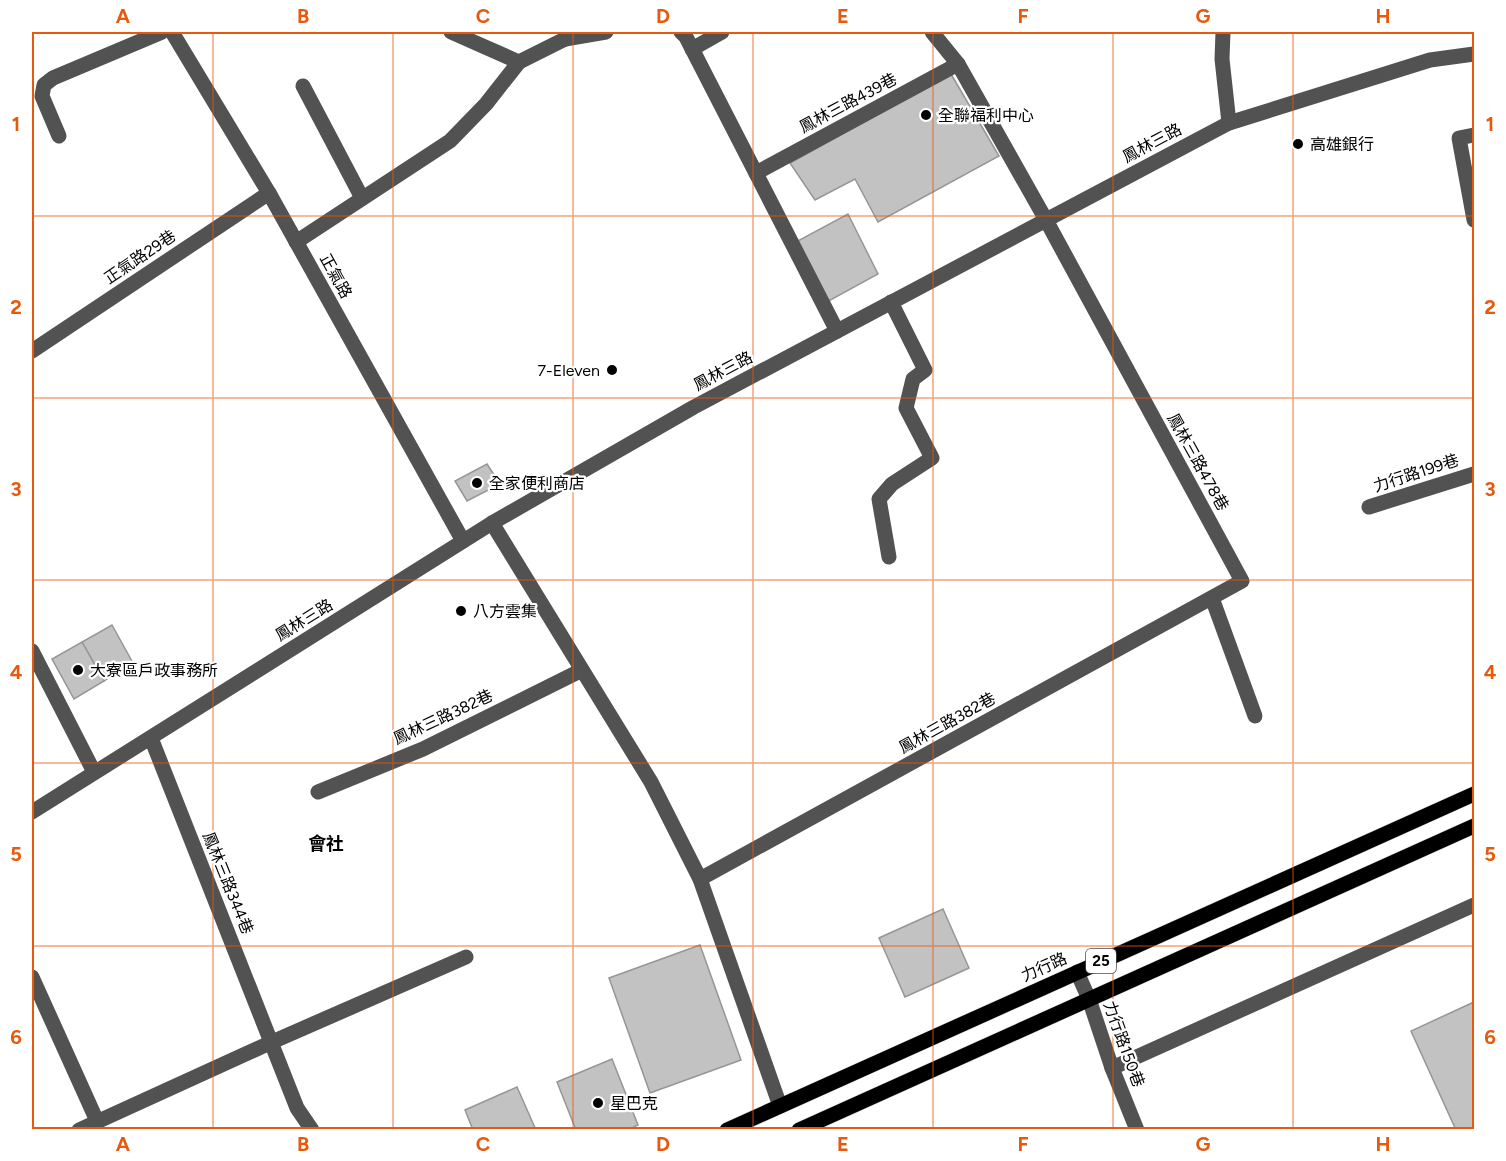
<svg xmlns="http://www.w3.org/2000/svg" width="1506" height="1161" font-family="Figtree,'Noto Sans TC',sans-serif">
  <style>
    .building { fill: #c2c2c2; stroke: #969696; stroke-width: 1.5 }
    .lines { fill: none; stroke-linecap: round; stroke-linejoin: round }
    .major-casing { stroke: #dbdbdb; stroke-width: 16 }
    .minor { stroke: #525252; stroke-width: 15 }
    .major { stroke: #000; stroke-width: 15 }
    .grid { fill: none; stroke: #e8590c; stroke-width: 1.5; stroke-opacity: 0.55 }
    .poi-dot { fill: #000; stroke: #fff; stroke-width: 2 }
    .labels { text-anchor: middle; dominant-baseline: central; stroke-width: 4.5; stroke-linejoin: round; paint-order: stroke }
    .shield { fill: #fff; stroke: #4c4c4c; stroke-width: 1.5 }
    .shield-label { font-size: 15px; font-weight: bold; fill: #000 }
    .street-label { font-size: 16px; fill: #000; stroke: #fff }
    .poi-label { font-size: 16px; fill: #000; stroke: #fff; text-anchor: start }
    .neighbourhood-label { font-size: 18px; font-weight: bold; fill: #000; stroke: #fff }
    .neatline { fill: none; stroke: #e8590c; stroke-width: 2 }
    .grid-label { font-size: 20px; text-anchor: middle; font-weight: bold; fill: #e8590c }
  </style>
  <rect width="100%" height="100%" fill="#fff"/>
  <g class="building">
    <polygon points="951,74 999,156 878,222 855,179 815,200 790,163"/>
    <polygon points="848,214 878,274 825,303 794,243"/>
    <polygon points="487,464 500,484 467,501 455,481"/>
    <polygon points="112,625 133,663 104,681 82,642"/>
    <polygon points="82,642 104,681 74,699 52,659"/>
    <polygon points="943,909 969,968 905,997 879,938"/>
    <polygon points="700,945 741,1060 650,1093 609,978"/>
    <polygon points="1474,1002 1474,1130 1456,1130 1411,1031"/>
    <polygon points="612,1059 638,1125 628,1130 576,1130 557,1082"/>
    <polygon points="517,1087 536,1130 473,1130 465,1110"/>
  </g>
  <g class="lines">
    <defs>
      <g id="major">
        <polyline points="727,1130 1474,794"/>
        <polyline points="799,1130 1474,826"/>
      </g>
    </defs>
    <use href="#major" class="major-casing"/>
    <g class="minor">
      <polyline points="172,32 269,193 463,541"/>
      <polyline points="451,32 519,62 565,39 567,32"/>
      <polyline points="681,32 686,37 837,331"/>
      <polyline points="1223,32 1222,59 1229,123"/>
      <polyline points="565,39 606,32"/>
      <polyline points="692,49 722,32"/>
      <polyline points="303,86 362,198"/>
      <polyline points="1474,135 1459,138 1474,220"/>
      <polyline points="59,136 42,96 44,85 53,78 162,32"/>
      <polyline points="756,173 958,64"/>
      <polyline points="296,242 450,141 486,104 519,62"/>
      <polyline points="32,351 269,193"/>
      <polyline points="1369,507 1474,474"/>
      <polyline points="492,523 651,782 700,879 780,1106"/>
      <polyline points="889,557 879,499 892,484 932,458 906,408 913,379 925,370 891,302"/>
      <polyline points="1212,598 1255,716"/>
      <polyline points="32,651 94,772"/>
      <polyline points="151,738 297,1108 312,1130"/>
      <polyline points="318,792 423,749 582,670"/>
      <polyline points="32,812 492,523 694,407 1229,123 1430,60 1474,54"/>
      <polyline points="700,879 1242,581 1046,220 958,64 932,32"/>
      <polyline points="1077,972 1089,999 1112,1068 1137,1130"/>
      <polyline points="32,977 97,1121"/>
      <polyline points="1112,1068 1474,905"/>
      <polyline points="79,1130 272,1042 466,957"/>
    </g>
    <use href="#major" class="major"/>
  </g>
  <path class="grid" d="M213 32V1130M393 32V1130M573 32V1130M753 32V1130M933 32V1130M1113 32V1130M1293 32V1130M32 216H1474M32 398H1474M32 580H1474M32 763H1474M32 946H1474"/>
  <g class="poi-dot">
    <circle cx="926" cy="115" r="6"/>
    <circle cx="1298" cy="144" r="6"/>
    <circle cx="612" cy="370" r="6"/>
    <circle cx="477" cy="483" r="6"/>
    <circle cx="461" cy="611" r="6"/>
    <circle cx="78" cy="670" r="6"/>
    <circle cx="598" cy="1103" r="6"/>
  </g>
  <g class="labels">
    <rect class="shield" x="1086" y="949" width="30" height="24" rx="4.5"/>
    <g class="shield-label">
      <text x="1101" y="961">25</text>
    </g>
    <g class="street-label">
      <text transform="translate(848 103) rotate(-28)">鳳林三路439巷</text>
      <text transform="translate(1152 143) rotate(-28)">鳳林三路</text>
      <text transform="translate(140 257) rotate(-34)">正氣路29巷</text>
      <text transform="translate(336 276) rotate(61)">正氣路</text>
      <text transform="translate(723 371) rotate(-28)">鳳林三路</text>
      <text transform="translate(1198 462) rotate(61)">鳳林三路478巷</text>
      <text transform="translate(1416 473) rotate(-18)">力行路199巷</text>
      <text transform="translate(304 620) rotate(-32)">鳳林三路</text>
      <text transform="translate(443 717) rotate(-25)">鳳林三路382巷</text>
      <text transform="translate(947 723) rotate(-29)">鳳林三路382巷</text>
      <text transform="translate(228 883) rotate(68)">鳳林三路344巷</text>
      <text transform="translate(1044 967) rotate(-24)">力行路</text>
      <text transform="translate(1124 1044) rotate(70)">力行路150巷</text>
    </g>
    <g class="poi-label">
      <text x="938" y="115">全聯福利中心</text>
      <text x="1310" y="144">高雄銀行</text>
      <text x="600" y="370" text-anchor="end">7-Eleven</text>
      <text x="489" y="483">全家便利商店</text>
      <text x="473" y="611">八方雲集</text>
      <text x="90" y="670">大寮區戶政事務所</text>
      <text x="610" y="1103">星巴克</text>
    </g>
    <g class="neighbourhood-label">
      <text x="326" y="844">會社</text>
    </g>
  </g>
  <rect width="1506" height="1161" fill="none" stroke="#ffffff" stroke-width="66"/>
  <rect x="33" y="33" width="1440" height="1095" class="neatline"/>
  <g class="grid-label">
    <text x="123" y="23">A</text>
    <text x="303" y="23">B</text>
    <text x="483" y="23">C</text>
    <text x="663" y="23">D</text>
    <text x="843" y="23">E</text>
    <text x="1023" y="23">F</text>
    <text x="1203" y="23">G</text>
    <text x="1383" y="23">H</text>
    <text x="16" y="131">1</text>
    <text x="1490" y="131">1</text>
    <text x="16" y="314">2</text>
    <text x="1490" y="314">2</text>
    <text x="16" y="496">3</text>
    <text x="1490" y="496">3</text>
    <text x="16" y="679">4</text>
    <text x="1490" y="679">4</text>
    <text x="16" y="861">5</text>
    <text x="1490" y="861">5</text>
    <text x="16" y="1044">6</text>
    <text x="1490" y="1044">6</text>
    <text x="123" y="1151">A</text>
    <text x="303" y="1151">B</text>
    <text x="483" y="1151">C</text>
    <text x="663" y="1151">D</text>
    <text x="843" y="1151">E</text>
    <text x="1023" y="1151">F</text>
    <text x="1203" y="1151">G</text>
    <text x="1383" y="1151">H</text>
  </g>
</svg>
